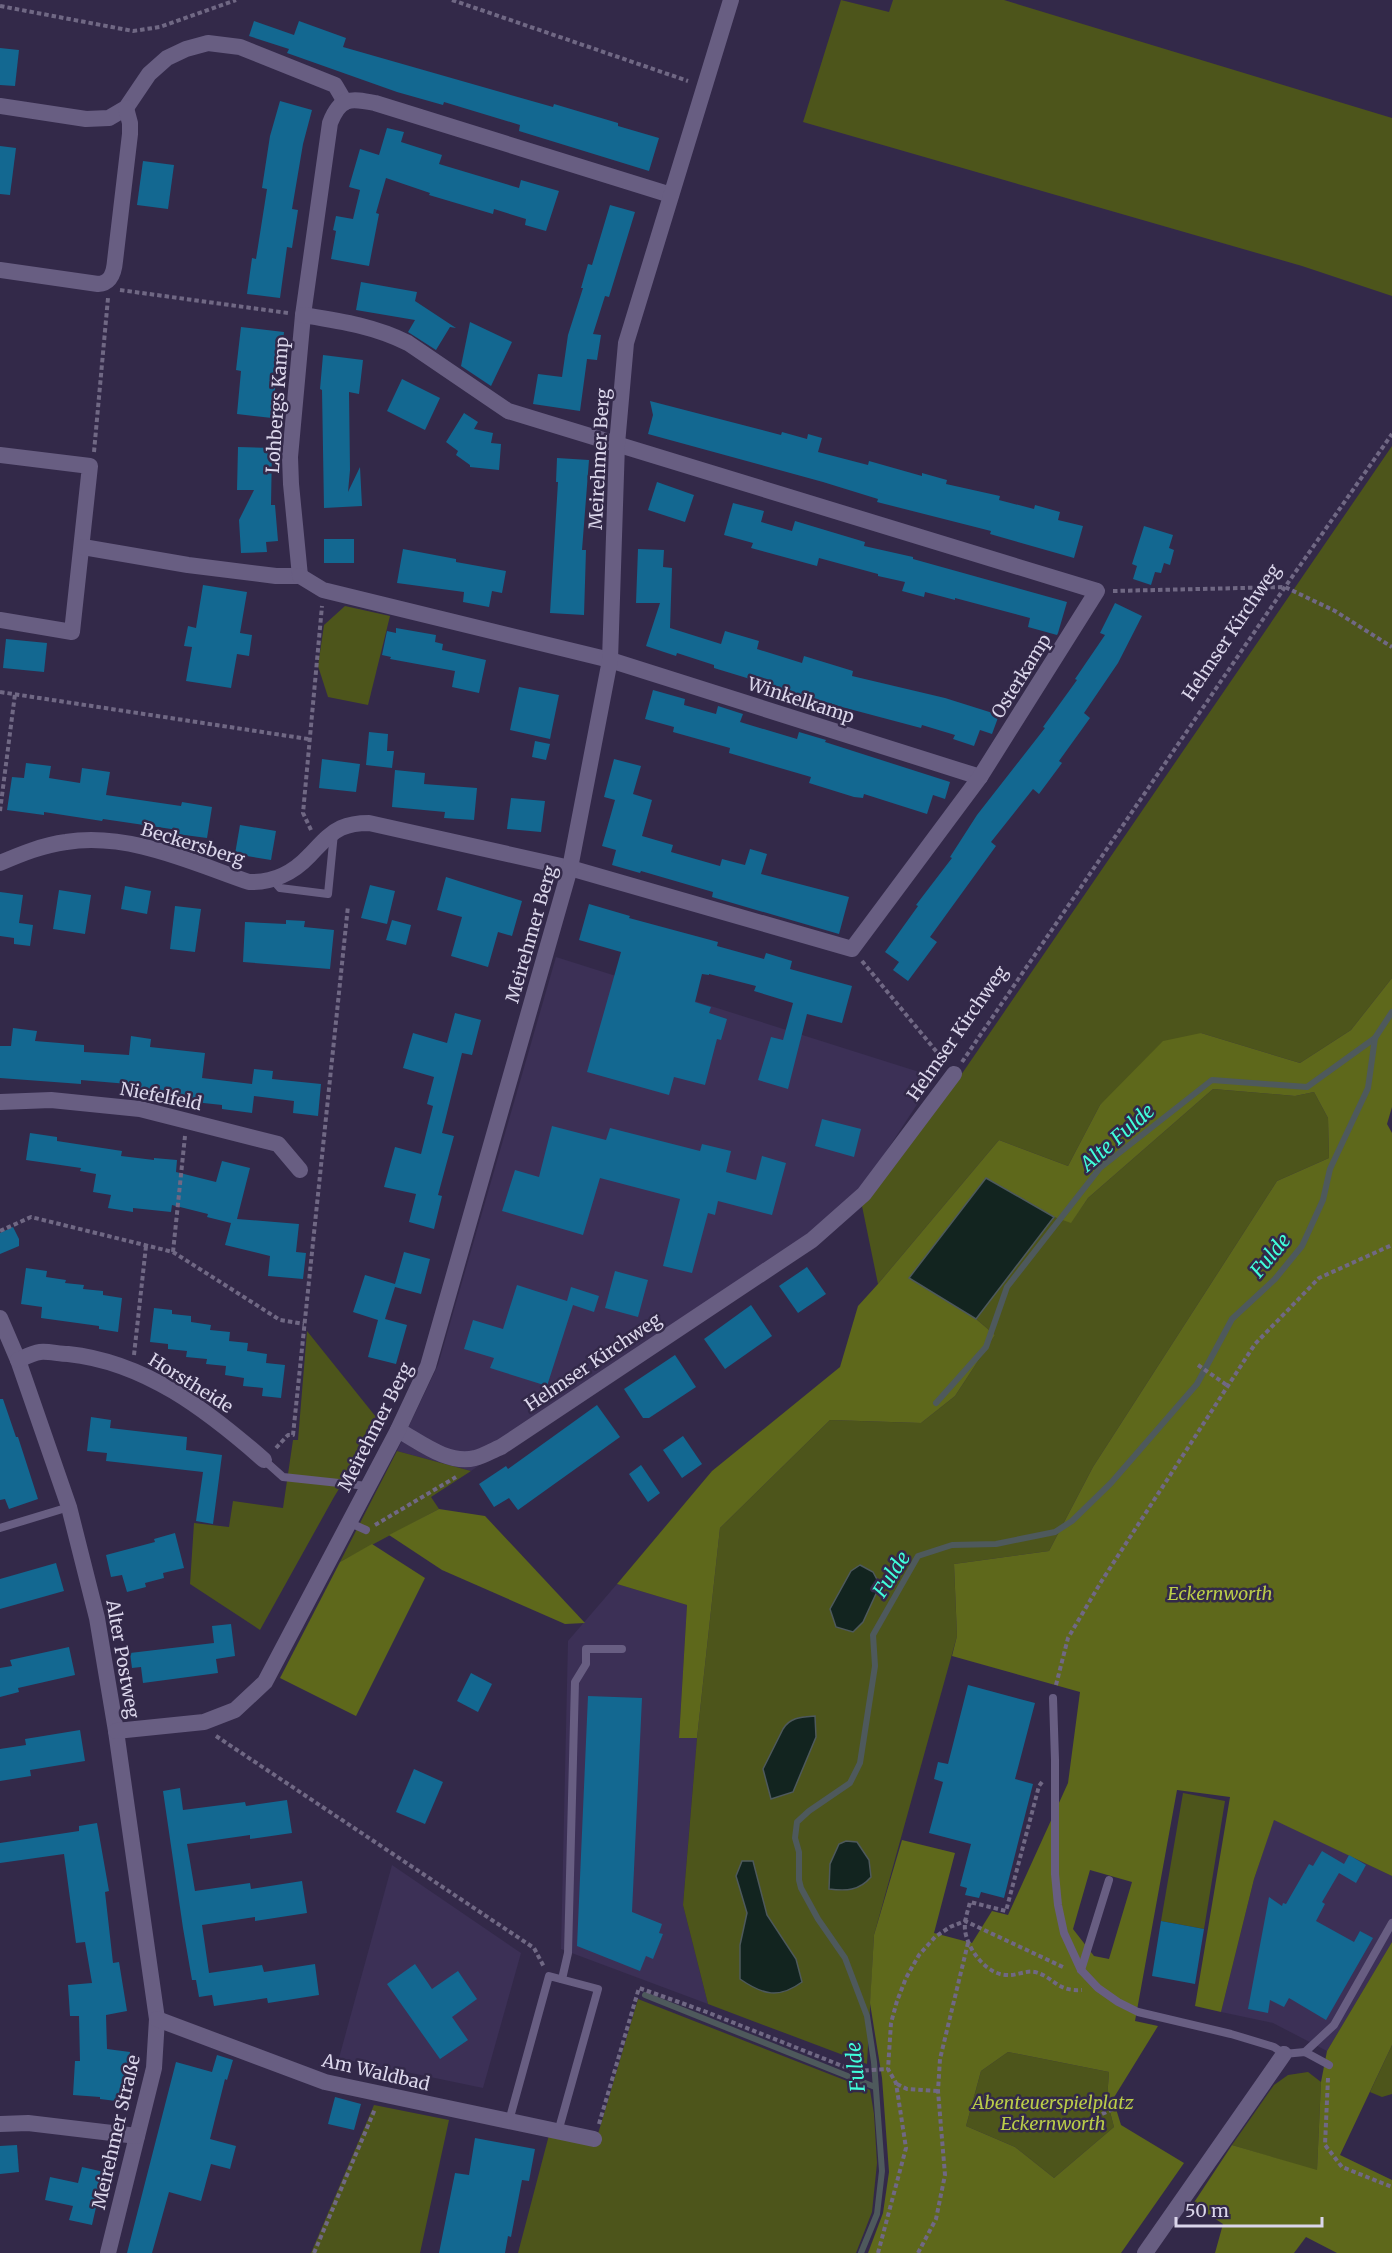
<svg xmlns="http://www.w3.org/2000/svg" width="1392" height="2253" font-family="Merriweather,serif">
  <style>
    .built { fill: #3c3056 }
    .green { fill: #4d551b }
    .forest { fill: #5e681b; fill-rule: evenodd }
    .water { fill: #12241f; stroke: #4e595c; stroke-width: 1.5 }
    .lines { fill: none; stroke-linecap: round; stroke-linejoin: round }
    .stream { stroke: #4e595c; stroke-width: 6 }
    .building { fill: #136891 }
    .path { stroke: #706884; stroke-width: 4; stroke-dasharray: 4.5 3; stroke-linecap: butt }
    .service { stroke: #685e82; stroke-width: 8 }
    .minor { stroke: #685e82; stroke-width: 16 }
    .labels { text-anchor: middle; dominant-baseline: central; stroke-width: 5; stroke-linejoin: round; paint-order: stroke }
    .street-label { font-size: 18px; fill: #dbd6eb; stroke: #332949 }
    .park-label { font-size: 18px; font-style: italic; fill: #bacc49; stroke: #332949 }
    .water-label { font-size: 20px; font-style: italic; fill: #40fedb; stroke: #332949 }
  </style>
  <rect width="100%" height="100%" fill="#332949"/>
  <g class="built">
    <polygon points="556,957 935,1077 859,1193 804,1239 471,1471 397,1451 438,1365"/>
    <polygon points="617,1584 687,1605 679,1738 697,1738 683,1905 708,2004 561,1949 568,1641"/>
    <polygon points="1274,1819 1392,1876 1392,1942 1327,2051 1273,2023 1221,2012 1254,1879"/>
    <polygon points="392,1865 521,1953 483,2088 339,2058"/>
  </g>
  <g class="green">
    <polygon points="841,0 889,12 893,0 1004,0 1392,118 1392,296 1302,266 803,122"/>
    <polygon points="1392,446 1392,978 1351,1030 1300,1063 1201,1033 1100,1105 1068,1166 999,1140 878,1284 862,1206 948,1094"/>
    <polygon points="345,606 390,616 368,705 328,697 318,666 324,625"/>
    <polygon points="1213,1089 1295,1096 1314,1092 1328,1118 1329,1158 1277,1181 1093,1467 1049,1551 954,1564 957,1636 874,1935 867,2064 708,2004 683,1905 697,1738 720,1528 830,1420 921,1423 955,1396 995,1335 976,1319 1054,1217 1071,1222 1088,1198"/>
    <polygon points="307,1331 380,1422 334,1497 260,1630 190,1584 194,1523 229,1527 233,1501 283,1508 293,1440 298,1440"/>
    <polygon points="397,1451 471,1471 431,1497 439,1509 340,1562"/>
    <polygon points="1183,1793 1225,1801 1204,1929 1161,1921"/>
    <polygon points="638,1999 870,2090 874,2114 877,2163 872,2212 856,2253 518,2253 549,2135 595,2144"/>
    <polygon points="1392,2045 1392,2094 1382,2097 1370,2092"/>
    <polygon points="1008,2052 1109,2072 1107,2100 1114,2127 1054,2178 1015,2147 966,2126 981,2071"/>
    <polygon points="1308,2072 1321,2082 1317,2171 1232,2145 1274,2085 1288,2075"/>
    <polygon points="374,2105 449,2120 420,2253 311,2253"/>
  </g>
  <g class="forest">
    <path d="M1392 978V1107L1387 1124 1392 1133V1876L1274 1820 1254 1879 1221 2012 1195 2006 1230 1797 1177 1790 1135 2021 1158 2026 1113 2099 1121 2125 1184 2163 1121 2253H868L883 2213 889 2172 882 2078 870 2003 874 1935 902 1840 955 1853 934 1933 972 1943 992 1911 1008 1915 1068 1783 1080 1692 952 1656 957 1636 954 1564 1049 1551 1093 1467 1277 1181 1329 1158 1328 1118 1314 1092 1295 1096 1213 1089 1088 1198 1071 1223 1054 1217 985 1178 976 1319 995 1335 955 1396 921 1423 830 1420 720 1528 697 1738H679L687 1605 617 1584 712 1471 840 1367 858 1306 878 1284 999 1140 1068 1166 1100 1105 1163 1041 1201 1033 1300 1063 1351 1030ZM1090 1870 1132 1882 1109 1959 1094 1956 1073 1929ZM1008 2052 1109 2072 1107 2100 1114 2127 1054 2178 1015 2147 966 2126 981 2071Z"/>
    <polygon points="439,1509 485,1516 585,1623 565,1624 442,1570 389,1535"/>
    <polygon points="372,1544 425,1578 356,1716 280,1678 340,1562"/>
    <polygon points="1392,1942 1392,2045 1340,2155 1392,2180 1392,2253 1337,2253 1306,2237 1294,2253 1215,2253 1223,2224 1193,2204 1232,2145 1317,2170 1321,2082 1327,2051"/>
  </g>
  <g class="water">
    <polygon points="986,1178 1054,1217 976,1319 909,1278"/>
    <polygon points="860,1565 873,1572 880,1585 863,1622 853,1632 836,1627 830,1609 851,1571"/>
    <path d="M815 1716 816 1737 793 1792 771 1799 763 1769 783 1729C790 1717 802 1717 815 1716Z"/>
    <path d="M846 1841 857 1842 869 1860 871 1877C859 1891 846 1891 829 1889L830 1864 839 1844Z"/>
    <path d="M742 1861H753L767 1915 796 1959 802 1982C779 1999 763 1995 740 1979V1945L747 1913 736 1876Z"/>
  </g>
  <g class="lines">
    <g class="stream">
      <polyline points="936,1403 986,1347 1007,1287 1100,1168 1212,1080 1307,1087 1375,1038"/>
      <polyline points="645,1995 875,2087"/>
      <polyline points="861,2253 877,2214 882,2171 874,2062 867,2016 845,1958 818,1919 801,1888 799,1880 799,1852 795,1838 797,1822 809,1811 850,1783 860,1763 875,1666 873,1635 918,1556 952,1545 996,1544 1055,1532 1072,1521 1111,1483 1197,1384 1232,1319 1275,1279 1302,1246 1323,1200 1330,1169 1368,1088 1375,1038 1392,1012"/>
    </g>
  </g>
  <g class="building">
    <polygon points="254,21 294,35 299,21 346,38 343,47 553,107 554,104 618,123 618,126 659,138 649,171 519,131 520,125 444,102 443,105 397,92 287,53 289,49 249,36"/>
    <polygon points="0,48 19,50 15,86 0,85"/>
    <polygon points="280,101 312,110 303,144 292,209 298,210 292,248 287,247 280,298 247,294 252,258 256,259 267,189 262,188 270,136"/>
    <polygon points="387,128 404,132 401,142 442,155 439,164 519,188 521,180 559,191 546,231 525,225 526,219 494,209 493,214 429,195 430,193 386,178 376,213 379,214 369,266 331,259 336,231 333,230 336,216 353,219 360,190 349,187 360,149 379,155"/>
    <polygon points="0,146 16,148 10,195 0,194"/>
    <polygon points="143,161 174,165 168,209 137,205"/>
    <polygon points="610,205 635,212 609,297 605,296 593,334 601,335 597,360 587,359 580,411 533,404 538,374 562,377 568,335 583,288 581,288 588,264 592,265"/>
    <polygon points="361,282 417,292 415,301 456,328 450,327 436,350 408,332 415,320 356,310"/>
    <polygon points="470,322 512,342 491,386 461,366"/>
    <polygon points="241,327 284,332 281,361 278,361 272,418 237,414 241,371 236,370"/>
    <polygon points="323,355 363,360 359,394 349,392 350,470 348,492 360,467 362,506 324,508 322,390 320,389"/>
    <polygon points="402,379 440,398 425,430 387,411"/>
    <polygon points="650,401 781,435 782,432 807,439 808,434 822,438 818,452 868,465 869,461 922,476 922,473 947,480 946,484 1000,496 999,500 1034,509 1035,505 1060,512 1058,520 1083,526 1074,558 990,534 991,531 877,502 878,499 823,482 648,434 653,415"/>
    <polygon points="464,413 478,422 474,429 493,433 491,443 501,444 499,470 470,467 470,465 456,455 458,451 446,442"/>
    <polygon points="238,447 272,448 271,505 275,505 278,541 266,542 267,552 241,553 239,520 254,490 237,490"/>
    <polygon points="557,458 589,460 582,550 586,550 584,615 550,613 558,482 556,482"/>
    <polygon points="657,482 694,495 685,522 648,510"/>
    <polygon points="733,503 764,511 761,522 792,531 795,521 865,542 864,546 913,557 913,559 1067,602 1058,633 1057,635 1028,627 1030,618 955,598 955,600 925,592 924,597 902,591 905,582 878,576 878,574 819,558 817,566 751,548 753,543 724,535"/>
    <polygon points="1144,526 1173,535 1169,548 1174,550 1170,565 1164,563 1161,573 1155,572 1151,585 1133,579 1137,566 1132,564"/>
    <rect x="324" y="539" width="30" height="24"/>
    <polygon points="403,549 456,559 456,562 506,571 502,593 492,591 489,607 463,602 464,592 397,583"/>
    <polygon points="638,549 664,550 663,567 672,568 670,628 721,644 725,631 759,641 757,649 802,663 804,656 853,671 852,676 945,698 999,715 992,734 980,730 974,746 953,739 955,735 922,725 921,728 842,707 714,668 714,665 677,653 676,656 646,646 660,603 636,603"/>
    <polygon points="203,585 247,592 240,633 252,635 249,656 237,654 231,688 186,681 192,647 184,646 188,626 196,628"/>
    <polygon points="1115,603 1142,616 1118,663 1084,713 1090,718 1059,761 1062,763 1039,794 1033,789 991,842 996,846 930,937 937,942 908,981 893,970 899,962 885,952 918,906 916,905 952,858 950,857 977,815 1045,728 1043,727 1077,680 1075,679 1105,635 1100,633"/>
    <polygon points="396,628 436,635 435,642 443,644 442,650 486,660 479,693 452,687 455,671 390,659 391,657 382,655 387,631 396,633"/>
    <polygon points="6,639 47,643 44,672 3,668"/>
    <polygon points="519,687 559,695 550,739 510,730"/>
    <polygon points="653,690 685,699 684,705 716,714 718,706 743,714 740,722 797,739 799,732 826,740 825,742 950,782 945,799 933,795 927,814 864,794 863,798 854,797 809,783 811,777 729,753 730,748 673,732 674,727 645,719"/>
    <polygon points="369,732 388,734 387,751 394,751 392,768 366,765"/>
    <polygon points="535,741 550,744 546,760 532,757"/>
    <polygon points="322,759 360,764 356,792 319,788"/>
    <polygon points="614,759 641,766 633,794 652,800 642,836 673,845 671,852 720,866 722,859 745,865 750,849 767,854 761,874 849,897 839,934 712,897 713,892 641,871 640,873 612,865 616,850 602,846 615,800 604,797"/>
    <polygon points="26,763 51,766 49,778 80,783 82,768 110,772 106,795 181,806 182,802 212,807 207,838 177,834 178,830 103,819 102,821 44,812 44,815 7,810 12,777 24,778"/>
    <polygon points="395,770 425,773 424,784 477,788 474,820 444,818 445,812 392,807"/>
    <polygon points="511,798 545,801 541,832 507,829"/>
    <polygon points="240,825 276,831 271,860 235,854"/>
    <polygon points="446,877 522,901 512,936 498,932 488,967 451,956 462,917 437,910"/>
    <polygon points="370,885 395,891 387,924 361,918"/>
    <polygon points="125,886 151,891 147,914 121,909"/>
    <polygon points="59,890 91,895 85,934 53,929"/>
    <polygon points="0,892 23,895 19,923 33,925 30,946 14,944 14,938 0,936"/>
    <polygon points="589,904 630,916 629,918 718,942 717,946 764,959 766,953 792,961 790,969 852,986 842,1023 807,1014 788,1089 758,1080 771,1037 783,1040 793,1003 754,991 756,986 709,974 709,975 702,974 695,1002 711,1007 709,1013 727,1019 721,1040 717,1039 705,1085 674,1077 669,1095 587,1072 621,952 579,940"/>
    <polygon points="175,906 201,909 195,952 170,949"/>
    <polygon points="286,920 305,921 304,927 334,930 330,969 243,962 245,922 286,924"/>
    <polygon points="392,920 411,925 406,945 386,940"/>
    <polygon points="455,1013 481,1020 472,1055 462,1053 442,1133 454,1136 438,1195 442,1196 434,1229 409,1222 416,1194 384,1187 395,1147 421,1154 433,1106 427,1104 434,1077 403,1068 413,1033 447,1043"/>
    <polygon points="13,1028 37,1031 35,1041 84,1045 84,1052 129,1055 131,1036 151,1039 150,1047 205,1053 202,1078 252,1084 254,1069 273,1071 272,1079 321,1084 318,1116 293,1113 294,1101 254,1096 252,1113 222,1109 222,1105 167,1099 160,1097 161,1093 140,1091 140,1085 81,1080 81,1084 0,1078 0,1046 11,1046"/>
    <polygon points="822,1119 861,1129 854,1157 815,1146"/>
    <polygon points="552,1126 606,1140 610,1128 700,1151 702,1144 731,1151 726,1172 756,1180 762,1156 786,1163 772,1215 718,1201 715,1215 708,1213 692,1273 663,1266 680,1199 600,1178 583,1235 502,1211 515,1170 539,1177"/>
    <polygon points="30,1133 57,1137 57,1141 122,1151 121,1156 154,1160 154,1158 177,1160 176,1172 216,1182 222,1161 250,1168 237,1219 299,1224 296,1252 306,1253 303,1279 268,1276 270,1256 225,1245 231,1223 207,1217 208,1214 172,1205 171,1212 133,1208 133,1212 108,1208 111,1195 93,1192 96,1174 80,1171 81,1168 26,1160"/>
    <polygon points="13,1227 19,1239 19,1246 0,1254 0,1233"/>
    <polygon points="404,1252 430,1259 421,1294 395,1287 385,1319 407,1325 396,1364 368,1357 378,1320 353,1312 365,1275 395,1284"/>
    <polygon points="807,1267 826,1294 798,1313 779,1286"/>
    <polygon points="26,1268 47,1271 46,1277 66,1280 65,1283 84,1285 83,1289 103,1291 103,1295 122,1298 118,1332 99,1329 99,1326 41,1318 42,1307 21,1304"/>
    <polygon points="615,1271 648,1280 638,1317 605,1308"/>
    <polygon points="517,1285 567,1301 571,1287 599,1296 594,1312 573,1305 547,1386 490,1368 494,1358 464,1349 473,1320 503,1329"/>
    <polygon points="751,1305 772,1336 725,1369 704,1339"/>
    <polygon points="154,1308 172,1310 172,1314 191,1316 191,1322 211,1325 210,1330 230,1332 229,1341 248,1343 247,1351 267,1354 266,1363 285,1365 281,1398 262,1396 263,1388 243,1386 244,1378 225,1375 226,1366 206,1364 207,1359 186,1357 187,1351 168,1349 168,1344 150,1342"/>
    <polygon points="675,1355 696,1387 649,1418 643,1418 624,1389"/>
    <polygon points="0,1399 3,1399 16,1437 18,1437 38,1499 9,1509 5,1499 0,1500"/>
    <polygon points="597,1405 620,1437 518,1510 509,1498 494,1507 479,1484 506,1466 508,1469"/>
    <polygon points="91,1417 111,1420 110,1428 187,1437 186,1450 222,1455 213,1524 196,1521 203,1472 106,1461 107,1453 87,1451"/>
    <polygon points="683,1436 702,1464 682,1478 663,1450"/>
    <polygon points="641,1465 660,1493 648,1502 629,1474"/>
    <polygon points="175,1533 184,1568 163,1573 164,1578 145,1583 146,1587 127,1592 122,1575 111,1577 106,1555 155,1542 154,1539"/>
    <polygon points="56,1563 64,1591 0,1609 0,1579"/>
    <polygon points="231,1624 235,1656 216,1659 218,1673 143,1683 141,1667 132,1668 130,1653 214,1643 212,1626"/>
    <polygon points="69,1647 75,1675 18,1688 19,1692 0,1697 0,1668 12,1666 10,1660"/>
    <polygon points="471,1673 492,1684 478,1712 457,1701"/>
    <polygon points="968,1685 1035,1703 1015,1779 1033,1784 1004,1898 981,1892 979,1898 965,1895 967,1888 960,1886 971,1844 929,1833 943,1782 934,1779 938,1762 948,1764"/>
    <polygon points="588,1696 642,1698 632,1912 662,1924 659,1933 663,1934 653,1959 646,1956 640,1971 577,1946"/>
    <polygon points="80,1730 85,1761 30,1770 31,1776 0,1781 0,1749 26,1745 25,1739"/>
    <polygon points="414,1769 443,1782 425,1824 396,1812"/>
    <polygon points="180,1788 183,1810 245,1802 246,1806 287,1800 292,1833 250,1839 250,1835 187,1844 195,1891 250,1883 251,1889 302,1881 307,1913 255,1921 255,1917 202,1925 209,1973 262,1965 264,1972 315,1964 319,1995 268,2003 267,1998 214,2006 212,1995 199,1997 196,1980 192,1980 183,1928 163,1791"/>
    <polygon points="97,1823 109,1891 105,1892 113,1963 119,1962 127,2011 106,2015 107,2049 130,2052 124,2102 100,2099 100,2097 73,2095 75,2061 80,2061 79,2016 70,2016 68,1985 92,1983 85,1942 76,1943 64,1854 0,1863 0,1843 79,1831 79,1826"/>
    <polygon points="1322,1851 1344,1864 1349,1855 1366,1865 1356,1883 1339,1873 1322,1902 1325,1904 1316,1921 1354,1942 1360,1931 1373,1938 1326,2020 1289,1998 1284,2007 1270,2000 1268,2013 1248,2009 1269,1897 1282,1906 1283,1903 1286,1904 1309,1864 1313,1866"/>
    <polygon points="1161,1921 1204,1929 1195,1984 1152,1976"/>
    <polygon points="415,1964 432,1989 458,1971 477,1999 452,2017 468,2040 440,2059 387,1984"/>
    <polygon points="217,2055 233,2060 227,2080 225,2079 210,2139 236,2146 230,2169 211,2164 201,2201 169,2192 152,2253 127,2253 176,2062 212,2072"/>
    <polygon points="335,2097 361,2104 354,2130 328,2124"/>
    <polygon points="475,2138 535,2149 529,2181 522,2180 511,2237 508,2236 505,2253 439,2253 455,2173 469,2175"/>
    <polygon points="17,2145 19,2172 0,2174 0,2146"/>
    <polygon points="82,2167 104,2172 92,2225 69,2220 73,2206 45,2200 50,2177 78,2183"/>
  </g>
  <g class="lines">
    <g class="path">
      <polyline points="452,0 688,81"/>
      <polyline points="0,6 133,31 160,27 236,0"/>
      <polyline points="120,290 288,313"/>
      <polyline points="94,452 108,298"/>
      <polyline points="1113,591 1285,587 1335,611 1392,647"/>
      <polyline points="0,692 308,739"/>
      <polyline points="0,811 15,694"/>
      <polyline points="311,830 303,813 322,606"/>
      <polyline points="862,961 945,1062"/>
      <polyline points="962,1062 1285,587 1392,434"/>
      <polyline points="0,1231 31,1217 173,1252 280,1320 304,1324"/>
      <polyline points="173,1252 185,1136"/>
      <polyline points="134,1355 146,1246"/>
      <polyline points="1198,1365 1228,1386"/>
      <polyline points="276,1448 288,1435 293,1435 348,906"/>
      <polyline points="375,1525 456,1477"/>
      <polyline points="1056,1685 1068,1638 1101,1582 1255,1344 1319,1278 1392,1245"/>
      <polyline points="216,1736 534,1948 544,1967"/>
      <path d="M1042 1782 1039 1786 1006 1911 970 1902C968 1911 964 1920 965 1930 967 1948 986 1975 1007 1975 1016 1976 1026 1970 1035 1972 1054 1977 1057 1992 1082 1990"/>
      <polyline points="1328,2078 1325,2145 1342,2167 1392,2187"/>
      <polyline points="897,2084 907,2089 938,2091"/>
      <polyline points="1102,2114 1132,2100"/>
      <polyline points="599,2124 639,1988 704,2011 855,2071 888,2069"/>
      <polyline points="314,2253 375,2109"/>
      <polyline points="878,2253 906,2148 896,2083 888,2069 891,2023 897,2001 906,1978 919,1955 935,1937 950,1927 965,1921 1065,1968"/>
      <polyline points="918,2253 936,2219 945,2175 938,2091 940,2059 968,1943"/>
    </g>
    <g class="service">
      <polyline points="273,880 280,888 328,894 334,833"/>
      <polyline points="264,1460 283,1477 367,1486"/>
      <polyline points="348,1522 366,1530"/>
      <polyline points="0,1528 69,1507"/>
      <polyline points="1053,1698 1055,1760 1055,1874 1058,1905 1064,1933 1081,1970 1098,1988 1118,2002 1138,2012 1231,2034 1274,2047 1284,2054 1305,2052 1329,2065"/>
      <polyline points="1081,1970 1109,1880"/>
      <polyline points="562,1979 568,1953 575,1682 586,1664 586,1649 622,1649"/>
      <polyline points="1305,2052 1334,2025 1392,1923"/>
      <polyline points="509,2121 549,1976 598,1989 558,2132"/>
    </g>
    <g class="minor">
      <polyline points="0,106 86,119 109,118 126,108 149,74 167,58 186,49 208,43 240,47 335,85 345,102"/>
      <path d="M0 270 98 284C111 283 114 273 115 261L130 134V123L126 108"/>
      <polyline points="0,455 90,466 72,632 0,620"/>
      <polyline points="83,547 188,565 276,576 300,576"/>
      <path d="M300 576 291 484 290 457 303 315 330 123C340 97 350 98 375 103L671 195"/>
      <polyline points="300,576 323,590 610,660 980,777"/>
      <path d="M0 863C21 854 43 845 66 842 128 832 191 862 249 882 272 883 293 873 309 856 319 846 328 834 341 828 350 824 360 823 369 823L570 868 852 949 980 777 1097 591 508 411 408 343C374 326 340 321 303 315"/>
      <polyline points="0,1102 51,1100 140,1109 278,1144 300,1170"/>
      <polyline points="0,1318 18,1360 69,1507 97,1618 116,1731 157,2019 154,2068 108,2253"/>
      <path d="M18 1360C25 1357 33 1353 40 1352 48 1351 59 1354 68 1354 145 1362 207 1410 264 1460"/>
      <path d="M398 1430C420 1442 448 1465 475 1458 484 1456 493 1450 501 1447L812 1240 864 1194 954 1074"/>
      <polyline points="116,1731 204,1722 235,1710 265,1682 398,1430 428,1366 570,868 610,660 617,444 626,343 731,0"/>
      <polyline points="157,2019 325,2082 594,2139"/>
      <polyline points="0,2124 28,2123 137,2136"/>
      <polyline points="1145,2253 1284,2054"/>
    </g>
  </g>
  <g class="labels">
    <g class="street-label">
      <text transform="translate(277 405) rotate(-86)">Lohbergs Kamp</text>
      <text transform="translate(599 459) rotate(-87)">Meirehmer Berg</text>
      <text transform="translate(1231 632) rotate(-56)">Helmser Kirchweg</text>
      <text transform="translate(1021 676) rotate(-58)">Osterkamp</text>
      <text transform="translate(801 700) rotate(18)">Winkelkamp</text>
      <text transform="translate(193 844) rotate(17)">Beckersberg</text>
      <text transform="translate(531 934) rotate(-74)">Meirehmer Berg</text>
      <text transform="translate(957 1033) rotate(-55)">Helmser Kirchweg</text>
      <text transform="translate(161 1096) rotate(11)">Niefelfeld</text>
      <text transform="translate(593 1362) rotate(-34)">Helmser Kirchweg</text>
      <text transform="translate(191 1383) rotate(32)">Horstheide</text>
      <text transform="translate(375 1427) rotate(-63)">Meirehmer Berg</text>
      <text transform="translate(123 1659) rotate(80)">Alter Postweg</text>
      <text transform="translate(376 2072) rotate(13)">Am Waldbad</text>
      <text transform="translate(116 2132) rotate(-77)">Meirehmer Straße</text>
    </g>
    <g class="park-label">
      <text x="1220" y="1593">Eckernworth</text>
      <text x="1053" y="2102">Abenteuerspielplatz<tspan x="1053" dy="21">Eckernworth</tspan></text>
    </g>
    <g class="water-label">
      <text transform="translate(1117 1137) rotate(-41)">Alte Fulde</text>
      <text transform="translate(1270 1255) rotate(-50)">Fulde</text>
      <text transform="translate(891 1574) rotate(-57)">Fulde</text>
      <text transform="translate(855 2067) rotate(-96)">Fulde</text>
    </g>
  </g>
  <path d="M1176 2217v9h146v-9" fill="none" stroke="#dbd6eb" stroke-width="3"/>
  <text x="1185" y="2217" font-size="18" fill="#dbd6eb" stroke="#332949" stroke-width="4.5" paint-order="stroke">50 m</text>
</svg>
